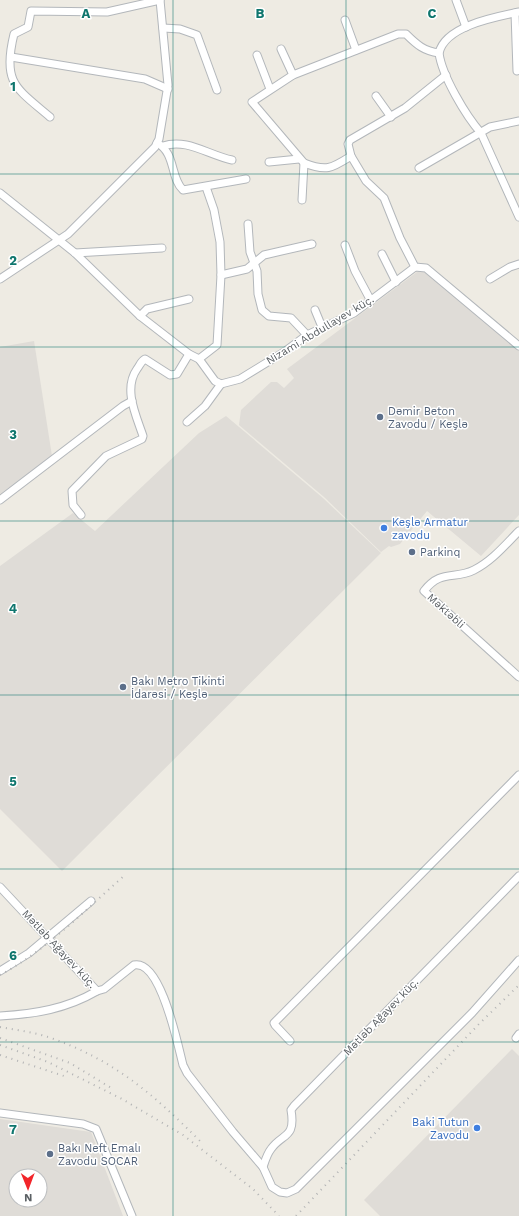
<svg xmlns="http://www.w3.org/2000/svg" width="519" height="1216" font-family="'Work Sans',sans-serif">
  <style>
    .industrial { fill: #dfdcd7; fill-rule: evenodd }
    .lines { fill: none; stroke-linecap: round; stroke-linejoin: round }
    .minor-casing { stroke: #b3b7bb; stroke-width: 9 }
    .minor { stroke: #fff; stroke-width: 7 }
    .rail { stroke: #b2b3b4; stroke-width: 2; stroke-dasharray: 1 5; stroke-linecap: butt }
    .grid { fill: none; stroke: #0f766e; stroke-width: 1; stroke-opacity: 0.55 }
    .service-dot { fill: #5c6f8a; stroke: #fff; stroke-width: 1.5 }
    .shop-dot { fill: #3f7fe0; stroke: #fff; stroke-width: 1.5 }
    .labels { text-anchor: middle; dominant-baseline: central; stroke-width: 3; stroke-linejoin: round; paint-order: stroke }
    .street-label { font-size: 11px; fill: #5b6064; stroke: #fff }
    .service-label { font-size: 11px; fill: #4e5e75; stroke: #fff; text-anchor: start }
    .shop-label { font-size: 11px; fill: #366cbe; stroke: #fff; text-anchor: start }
    .grid-label { font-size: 13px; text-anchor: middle; font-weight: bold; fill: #0f766e; stroke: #fff; stroke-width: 3; stroke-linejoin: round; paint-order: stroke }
  </style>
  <rect width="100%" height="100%" fill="#eeebe3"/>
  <g class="industrial">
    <polygon points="421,269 519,350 519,515 481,556 427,511 400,544 391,547 389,546 381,552 324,497 239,425 241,410 271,382 277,382 284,388 294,378 287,369"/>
    <polygon points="34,341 52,456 0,494 0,347"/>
    <polygon points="226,416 323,498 381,553 62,871 0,809 0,566 73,513 95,531 199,433"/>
    <polygon points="512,1049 519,1056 519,1216 380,1216 364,1200"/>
    <path d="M0 1119 91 1132 123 1216H0ZM16 1176H40V1200H16Z"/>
  </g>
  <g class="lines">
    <defs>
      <g id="minor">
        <polyline points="456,0 466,27"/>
        <path d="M519 12C495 17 445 26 439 53 442 76 466 116 481 133L519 217"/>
        <polyline points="515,13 517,71"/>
        <polyline points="345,20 356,50"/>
        <polyline points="163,28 180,29 197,35 217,90"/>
        <polyline points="281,49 293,75"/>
        <polyline points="257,55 270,89"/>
        <polyline points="11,57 145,79 168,89"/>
        <polyline points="446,75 405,108 350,140 348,144 351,156 366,181 384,198 400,238 415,267 426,268 519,346"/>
        <polyline points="376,96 391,117"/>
        <path d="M50 117C16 88 2 83 14 34L28 27 31 11 107 12 160 0"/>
        <path d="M157 143C176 153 170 178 183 190L246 179"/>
        <path d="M163 146C187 138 208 155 232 160"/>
        <path d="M351 156C332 168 327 172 304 163L252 102 293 75 398 34H406C417 45 424 51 439 53"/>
        <polyline points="269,162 299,159"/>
        <polyline points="419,168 490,127 519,121"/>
        <polyline points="0,193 75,253 140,316 189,354 199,359 215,381 221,384 240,379 284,352 307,335 354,313 415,267"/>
        <polyline points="302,200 304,163"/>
        <polyline points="248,224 250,252 257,271 258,294 262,310 269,316 291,318 307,335"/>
        <polyline points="345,245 355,271 371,301"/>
        <polyline points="75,253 162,248"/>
        <polyline points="382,254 396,282"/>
        <polyline points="221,275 247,269 264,255 312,244"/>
        <polyline points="0,279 68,234 155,147 159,139 168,85 160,0"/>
        <polyline points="490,279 510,267 519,264"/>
        <polyline points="315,310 322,327"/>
        <polyline points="140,316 147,309 189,299"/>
        <polyline points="199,359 217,345 221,275 220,242 214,210 206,187"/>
        <polyline points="187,422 205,406 221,384"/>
        <polyline points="0,500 123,406 132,401"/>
        <path d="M81 515 73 505 72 491 106 456 142 439 143 436C136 415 123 389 137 369 140 365 141 361 145 359L170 375 177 374 189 354"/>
        <path d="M519 531C505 545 492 561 474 570 454 580 441 569 424 591L519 677"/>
        <path d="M0 887 97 991 104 989 134 965C161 959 178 1046 183 1065L187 1073 233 1132 263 1167 272 1187 280 1192 287 1193 296 1189 472 1013 519 960"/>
        <polyline points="0,971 29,953 91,901"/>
        <path d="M0 1016C35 1014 66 1009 97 991"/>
        <polyline points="516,1038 519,1034"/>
        <polyline points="290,1041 275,1025 274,1023 519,775"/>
        <polyline points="0,1113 83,1124 96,1129 132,1216"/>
        <path d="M263 1167C265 1161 267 1154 271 1149 282 1133 296 1139 291 1110L294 1106 519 876"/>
      </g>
    </defs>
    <use href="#minor" class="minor-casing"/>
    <use href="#minor" class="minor"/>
    <g class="rail">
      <path d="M0 975C47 950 85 910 125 875"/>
      <path d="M0 1027C16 1030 33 1032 48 1037 115 1060 153 1094 202 1143"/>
      <polyline points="0,1038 70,1063 113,1089"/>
      <polyline points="0,1045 48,1062 122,1099 183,1135 253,1189 279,1216"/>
      <polyline points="0,1055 67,1077"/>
      <polyline points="296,1216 479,1024 519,985"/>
    </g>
  </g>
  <path class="grid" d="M173 0V1216M346 0V1216M0 174H519M0 347H519M0 521H519M0 695H519M0 869H519M0 1042H519"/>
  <g class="service-dot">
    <circle cx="380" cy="417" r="4"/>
    <circle cx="412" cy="552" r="4"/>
    <circle cx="123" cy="687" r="4"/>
    <circle cx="50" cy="1154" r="4"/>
  </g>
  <g class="shop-dot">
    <circle cx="384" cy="528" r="4"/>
    <circle cx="477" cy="1128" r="4"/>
  </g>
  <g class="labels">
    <g class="street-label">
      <text transform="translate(320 330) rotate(-31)">Nizami Abdullayev küç.</text>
      <text transform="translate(446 611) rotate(42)">Məktəbli</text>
      <text transform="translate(59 949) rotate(47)">Mətləb Ağayev küç.</text>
      <text transform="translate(381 1017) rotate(-46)">Mətləb Ağayev küç.</text>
    </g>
    <g class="service-label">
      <text x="388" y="411">Dəmir Beton<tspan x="388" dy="13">Zavodu / Keşlə</tspan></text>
      <text x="420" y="552">Parkinq</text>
      <text x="131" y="681">Bakı Metro Tikinti<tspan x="131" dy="13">İdarəsi / Keşlə</tspan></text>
      <text x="58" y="1148">Bakı Neft Emalı<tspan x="58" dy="13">Zavodu SOCAR</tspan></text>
    </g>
    <g class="shop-label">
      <text x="392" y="522">Keşlə Armatur<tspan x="392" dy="13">zavodu</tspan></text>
      <text x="469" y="1122" text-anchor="end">Baki Tutun<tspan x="469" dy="13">Zavodu</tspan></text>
    </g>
  </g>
  <g class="grid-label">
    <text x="86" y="18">A</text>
    <text x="260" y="18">B</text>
    <text x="432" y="18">C</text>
    <text x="13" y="91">1</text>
    <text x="13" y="265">2</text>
    <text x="13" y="439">3</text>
    <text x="13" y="613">4</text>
    <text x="13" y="786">5</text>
    <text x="13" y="960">6</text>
    <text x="13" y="1134">7</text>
  </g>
  <g transform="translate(28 1188) rotate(179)"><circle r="19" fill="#ffffff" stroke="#bdbfc1"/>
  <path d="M0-3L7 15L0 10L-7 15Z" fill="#f2252a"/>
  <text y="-6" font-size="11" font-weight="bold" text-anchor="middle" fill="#5b6064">N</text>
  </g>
</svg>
